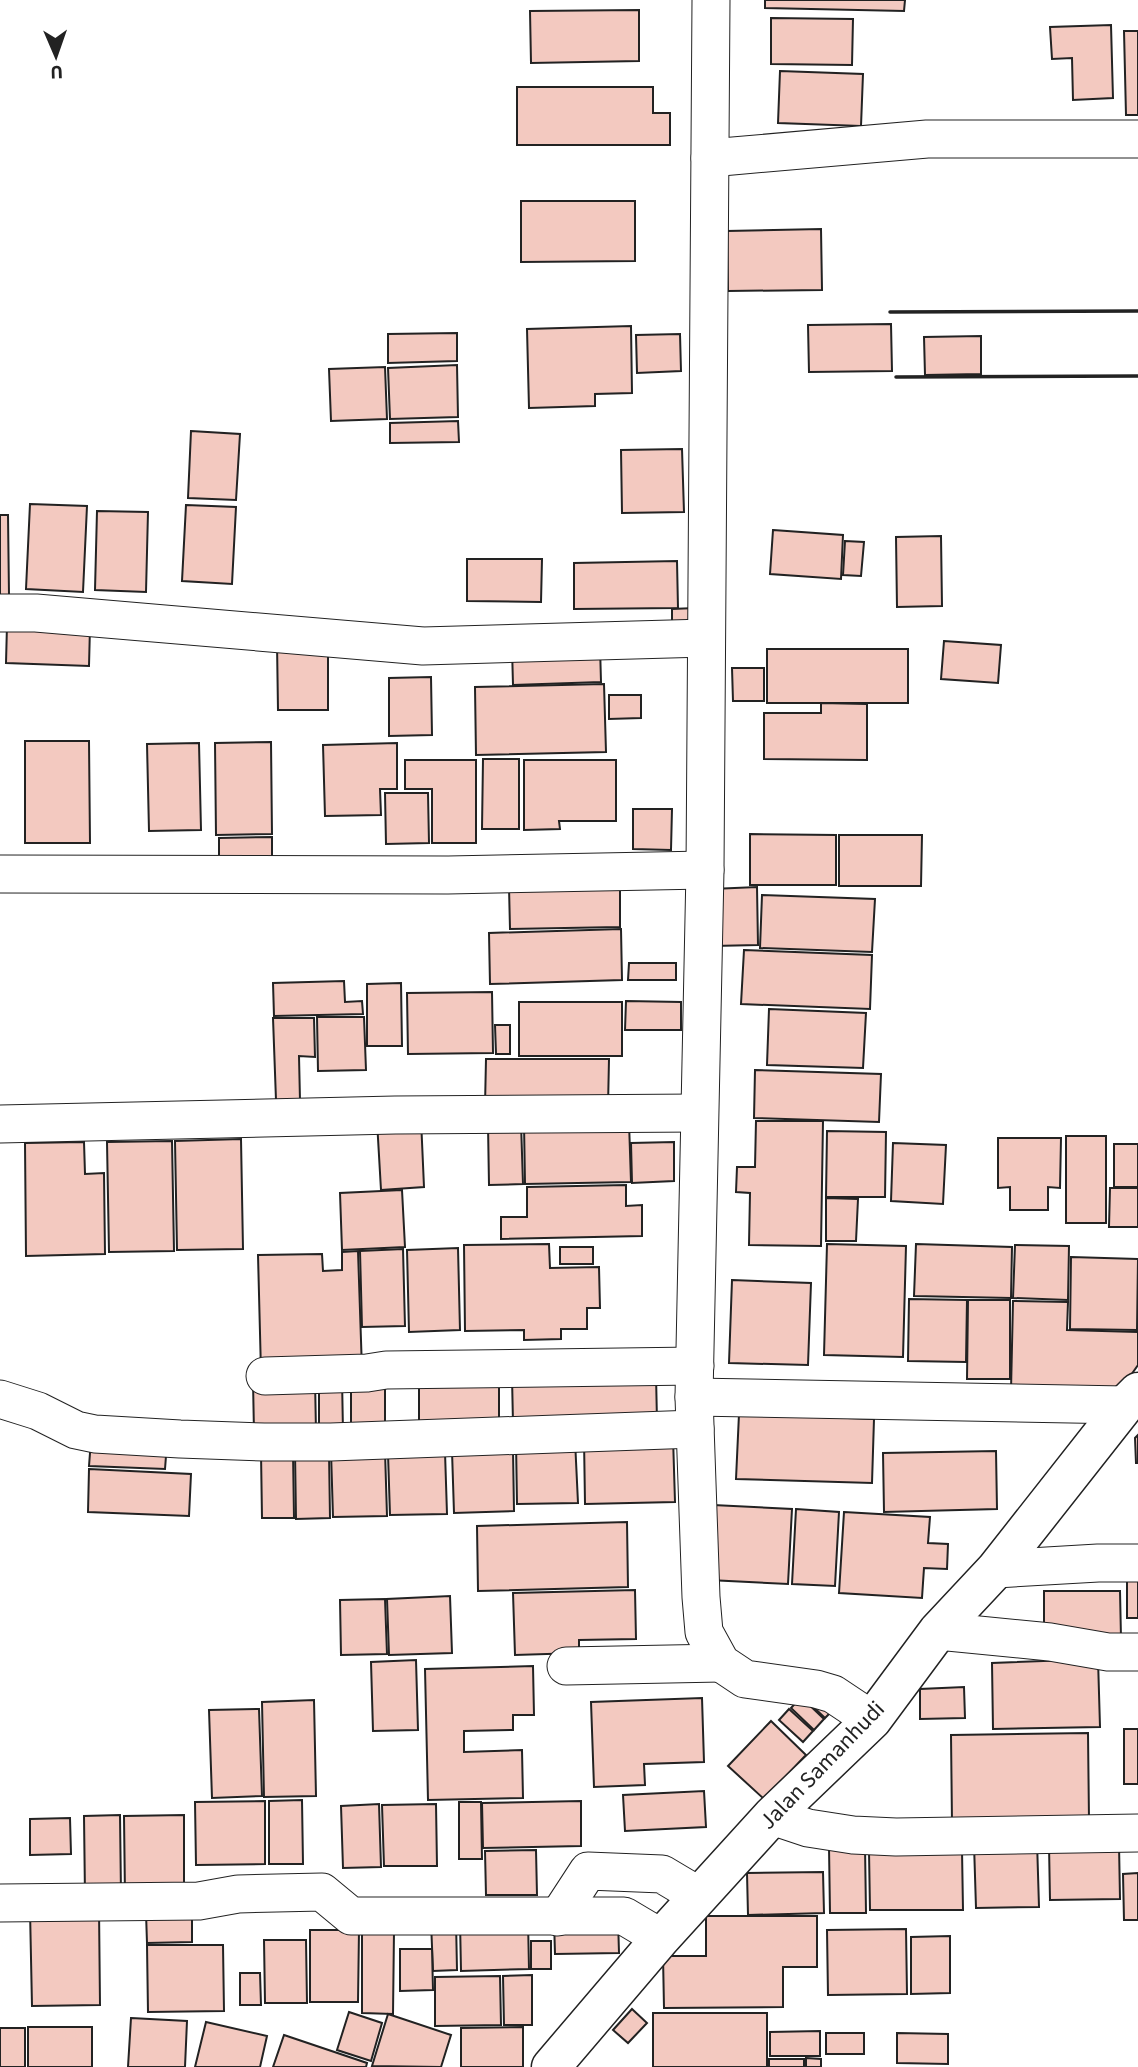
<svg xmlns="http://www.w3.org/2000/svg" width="1138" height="2067" font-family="'Source Sans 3',sans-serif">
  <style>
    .building { fill: #f3c9c0; stroke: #222; stroke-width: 2 }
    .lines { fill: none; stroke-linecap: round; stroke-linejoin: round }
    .street-casing { stroke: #222; stroke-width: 39 }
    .secondary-casing { stroke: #222; stroke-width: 41 }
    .street { stroke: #fff; stroke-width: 37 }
    .secondary { stroke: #fff; stroke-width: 38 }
    .wall { stroke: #222; stroke-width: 3.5 }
    .labels { text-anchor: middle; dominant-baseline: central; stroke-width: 5; stroke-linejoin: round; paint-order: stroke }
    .street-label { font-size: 23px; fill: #222; stroke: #fff }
  </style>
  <rect width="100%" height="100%" fill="#fff"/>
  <g class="building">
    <polygon points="765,0 905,0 904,11 765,8"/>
    <polygon points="639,10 639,61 531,63 530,11"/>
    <polygon points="771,18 853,19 852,65 771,64"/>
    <polygon points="1111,25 1113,98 1073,100 1072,58 1052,59 1050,27"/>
    <polygon points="1124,31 1138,31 1138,115 1126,115"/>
    <polygon points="780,71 863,74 861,126 778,123"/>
    <polygon points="517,87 653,87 653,113 670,113 670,145 517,145"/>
    <polygon points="521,201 635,201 635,261 521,262"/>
    <polygon points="821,229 822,290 728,291 727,231"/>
    <polygon points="891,324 892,371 809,372 808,325"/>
    <polygon points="631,326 632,393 595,394 595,406 529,408 527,329"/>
    <polygon points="457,333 457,361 388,363 388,334"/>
    <polygon points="680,334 681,371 637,373 636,335"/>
    <polygon points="981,336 981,374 925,375 924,337"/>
    <polygon points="457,365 458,417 390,419 388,368"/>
    <polygon points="385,367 387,419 331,421 329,369"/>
    <polygon points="458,421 459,442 390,443 390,423"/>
    <polygon points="191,431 240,434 236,500 188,498"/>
    <polygon points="682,449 684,512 622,513 621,450"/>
    <polygon points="30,504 87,506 83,592 26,589"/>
    <polygon points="186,505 236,507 232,584 182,581"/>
    <polygon points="97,511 148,512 146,592 95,590"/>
    <polygon points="0,515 8,515 9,595 0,595"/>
    <polygon points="773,530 843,535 841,579 770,574"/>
    <polygon points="941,536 942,606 897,607 896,537"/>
    <polygon points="845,541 864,542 861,576 843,575"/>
    <polygon points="467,559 542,559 541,602 467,601"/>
    <polygon points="677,561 678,608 574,609 574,563"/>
    <polygon points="695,608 696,632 672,632 672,609"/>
    <polygon points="7,625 90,627 89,666 6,663"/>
    <polygon points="944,641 1001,645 998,683 941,679"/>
    <polygon points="277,643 328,643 328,710 278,710"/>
    <polygon points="600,646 601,682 513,685 512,648"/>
    <rect x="767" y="649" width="141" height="54"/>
    <polygon points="732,668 764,668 764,701 733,701"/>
    <polygon points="431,677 432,735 389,736 389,678"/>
    <polygon points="604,684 606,752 476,755 475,687"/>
    <polygon points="609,695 641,695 641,718 609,719"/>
    <polygon points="821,703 867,704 867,760 764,759 764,713 821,713"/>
    <polygon points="25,741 89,741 90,843 25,843"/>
    <polygon points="271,742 272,834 216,835 215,743"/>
    <polygon points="199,743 201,830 149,831 147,744"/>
    <polygon points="397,743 397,789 380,789 381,815 325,816 323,745"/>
    <polygon points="483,759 519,759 519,829 482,829"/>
    <polygon points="405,760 476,760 476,843 432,843 432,789 405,789"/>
    <polygon points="524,760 616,760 616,821 559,821 560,829 524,830"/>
    <polygon points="385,793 428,793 429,843 386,844"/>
    <polygon points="633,809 672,809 671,850 633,849"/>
    <polygon points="750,834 836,835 836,885 750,885"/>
    <polygon points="839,835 922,835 921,886 839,886"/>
    <polygon points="272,837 272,863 219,864 219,838"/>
    <polygon points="620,885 620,927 510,929 509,887"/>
    <polygon points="757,887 758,945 713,946 712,889"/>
    <polygon points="762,895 875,899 872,952 760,948"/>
    <polygon points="621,929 622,980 490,984 489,933"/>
    <polygon points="744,950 872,955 870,1009 741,1004"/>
    <polygon points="629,963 676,963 676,980 628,980"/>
    <polygon points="344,981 345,1002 362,1001 363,1014 274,1016 273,983"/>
    <polygon points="401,983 402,1046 367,1046 367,984"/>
    <polygon points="492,992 493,1053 408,1054 407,993"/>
    <polygon points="626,1001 681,1002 681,1030 625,1030"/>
    <rect x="519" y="1002" width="103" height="54"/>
    <polygon points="769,1009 866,1013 863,1068 767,1065"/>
    <polygon points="317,1017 364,1017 366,1070 318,1071"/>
    <polygon points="273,1018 314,1018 315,1057 299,1056 300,1100 276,1100"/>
    <polygon points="495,1025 510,1025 510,1054 496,1054"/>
    <polygon points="486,1059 609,1059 608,1107 485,1106"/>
    <polygon points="755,1070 881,1074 879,1122 754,1118"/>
    <polygon points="421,1119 424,1187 381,1190 377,1121"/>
    <polygon points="756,1121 823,1121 821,1246 749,1245 750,1193 736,1192 737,1167 755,1167"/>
    <polygon points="629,1122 631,1182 525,1184 524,1124"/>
    <polygon points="521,1123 523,1184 489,1185 488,1125"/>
    <polygon points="827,1131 886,1132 885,1197 826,1197"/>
    <rect x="1066" y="1136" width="40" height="87"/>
    <polygon points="998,1138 1061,1138 1060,1188 1048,1187 1048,1210 1010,1210 1010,1187 998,1188"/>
    <polygon points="241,1139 243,1249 177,1250 175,1141"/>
    <polygon points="172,1141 174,1251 109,1252 107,1142"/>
    <polygon points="84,1142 85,1174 104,1173 105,1254 26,1256 25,1143"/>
    <polygon points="674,1142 674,1181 632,1183 631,1143"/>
    <polygon points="893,1143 946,1145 943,1204 891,1201"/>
    <rect x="1114" y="1144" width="24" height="43"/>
    <polygon points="626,1185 626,1206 642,1205 642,1236 501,1239 501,1217 527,1217 527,1187"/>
    <polygon points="1110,1188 1138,1188 1138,1227 1109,1227"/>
    <polygon points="402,1190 405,1247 342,1250 340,1193"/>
    <polygon points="826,1198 858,1199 856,1241 826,1241"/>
    <polygon points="549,1244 550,1268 599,1267 600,1308 587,1308 587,1329 561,1329 561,1339 524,1340 524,1330 465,1331 464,1245"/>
    <polygon points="827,1244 906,1246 903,1357 824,1355"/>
    <polygon points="916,1244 1012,1247 1011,1298 914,1296"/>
    <polygon points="1015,1245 1069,1246 1068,1300 1013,1298"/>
    <rect x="560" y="1247" width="33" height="17"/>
    <polygon points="458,1248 460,1330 409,1332 407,1250"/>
    <polygon points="403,1249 405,1326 362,1327 360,1251"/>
    <polygon points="358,1251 362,1370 261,1372 258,1255 322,1254 323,1271 342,1270 342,1252"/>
    <polygon points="1071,1257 1138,1259 1137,1330 1070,1329"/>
    <polygon points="732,1280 811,1283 808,1365 729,1363"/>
    <polygon points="909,1299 967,1300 966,1362 908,1361"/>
    <polygon points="968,1300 1010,1300 1010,1379 967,1379"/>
    <polygon points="1013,1301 1068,1302 1067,1330 1138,1332 1138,1365 1119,1392 1011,1390"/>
    <polygon points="656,1375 657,1421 513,1423 512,1377"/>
    <rect x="351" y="1377" width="34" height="53"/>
    <polygon points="342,1378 343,1432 319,1433 319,1379"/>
    <polygon points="315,1379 316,1432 254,1433 253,1381"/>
    <rect x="419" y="1380" width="80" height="45"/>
    <polygon points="739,1414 874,1419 872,1483 736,1479"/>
    <polygon points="1138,1435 1138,1463 1136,1463 1135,1438"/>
    <polygon points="673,1437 675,1502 585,1504 584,1439"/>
    <polygon points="91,1440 167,1443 165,1469 89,1466"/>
    <polygon points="575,1440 578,1503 517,1504 516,1442"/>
    <polygon points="513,1450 514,1511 454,1513 452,1451"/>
    <polygon points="385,1451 387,1516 333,1517 331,1452"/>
    <polygon points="996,1451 997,1509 884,1512 883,1453"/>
    <polygon points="293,1452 294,1518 262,1518 261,1453"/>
    <polygon points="295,1452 329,1452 330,1518 296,1519"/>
    <polygon points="445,1452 447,1514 390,1515 388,1454"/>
    <polygon points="89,1469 191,1474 189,1516 88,1512"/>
    <polygon points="713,1505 792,1509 788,1584 709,1580"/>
    <polygon points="796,1509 839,1512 835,1586 792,1584"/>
    <polygon points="844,1512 930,1517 928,1543 948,1544 947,1569 924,1568 922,1598 839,1593"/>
    <polygon points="627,1522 628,1587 478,1591 477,1526"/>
    <rect x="1127" y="1573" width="11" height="45"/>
    <polygon points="635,1590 636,1639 579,1640 579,1653 515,1655 513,1593"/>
    <polygon points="1044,1591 1120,1591 1121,1638 1044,1638"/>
    <polygon points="450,1596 452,1653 389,1655 387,1599"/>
    <polygon points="385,1599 387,1654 341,1655 340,1600"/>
    <polygon points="1098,1659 1100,1727 993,1729 992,1663"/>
    <polygon points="416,1660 418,1730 373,1731 371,1662"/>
    <polygon points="533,1666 534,1715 513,1715 513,1730 464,1731 464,1752 522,1750 523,1798 428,1800 425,1669"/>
    <polygon points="964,1687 965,1718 920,1719 920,1689"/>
    <polygon points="801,1697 824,1719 814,1730 791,1708"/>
    <polygon points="702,1698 704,1762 644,1764 645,1785 594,1787 591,1702"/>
    <polygon points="314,1700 316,1796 264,1797 262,1702"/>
    <polygon points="807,1701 835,1708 825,1718"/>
    <polygon points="259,1709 262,1796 212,1798 209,1710"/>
    <polygon points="789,1709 813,1731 803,1742 779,1720"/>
    <polygon points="771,1721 806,1755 764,1799 728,1766"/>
    <rect x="1124" y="1729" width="14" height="55"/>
    <polygon points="1088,1733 1089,1820 952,1823 951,1735"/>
    <polygon points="704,1791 706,1827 625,1831 623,1795"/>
    <polygon points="302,1800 303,1864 269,1864 269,1801"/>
    <polygon points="265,1801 265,1864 196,1865 195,1802"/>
    <polygon points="581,1801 581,1846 483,1848 482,1803"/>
    <polygon points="459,1802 481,1802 482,1859 459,1859"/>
    <polygon points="379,1804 381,1867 343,1868 341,1806"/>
    <polygon points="436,1804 437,1866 384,1866 382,1805"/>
    <polygon points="120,1815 121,1895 85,1896 84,1816"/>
    <polygon points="184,1815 184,1895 125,1896 124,1816"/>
    <polygon points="70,1818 71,1854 30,1855 30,1819"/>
    <polygon points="1037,1841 1039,1907 976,1908 974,1844"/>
    <polygon points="1119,1844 1120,1899 1050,1900 1049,1845"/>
    <polygon points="865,1846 866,1913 830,1913 829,1847"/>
    <polygon points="536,1850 537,1895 486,1895 485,1851"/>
    <polygon points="962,1850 963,1910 870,1910 869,1851"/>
    <polygon points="823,1872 824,1913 748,1915 747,1873"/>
    <polygon points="1138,1873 1138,1920 1124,1920 1123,1874"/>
    <polygon points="99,1908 100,2005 32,2006 30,1910"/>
    <polygon points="192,1912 192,1942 147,1943 146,1913"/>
    <polygon points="706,1916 817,1916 817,1967 783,1967 783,2007 664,2008 663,1956 706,1956"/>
    <polygon points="618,1919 619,1953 555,1954 554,1920"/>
    <polygon points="528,1920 529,1969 461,1971 460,1921"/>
    <polygon points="456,1921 457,1970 433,1971 431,1922"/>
    <polygon points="906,1929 907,1994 828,1995 827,1930"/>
    <polygon points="310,1930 359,1930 358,2002 310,2002"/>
    <polygon points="362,1931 394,1931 393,2014 362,2013"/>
    <polygon points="950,1936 950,1993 911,1994 911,1937"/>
    <polygon points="264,1940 306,1940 307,2003 265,2003"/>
    <rect x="531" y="1941" width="20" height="28"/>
    <polygon points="147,1945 223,1945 224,2011 148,2012"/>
    <polygon points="400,1949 432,1949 433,1990 400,1991"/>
    <polygon points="240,1973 260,1973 261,2005 240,2005"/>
    <polygon points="532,1975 532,2025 504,2025 503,1976"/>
    <polygon points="500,1976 501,2025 435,2026 435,1977"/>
    <polygon points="632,2009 647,2023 628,2043 613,2030"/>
    <polygon points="349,2012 382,2023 371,2061 337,2050"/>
    <rect x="653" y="2013" width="114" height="54"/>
    <polygon points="388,2014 451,2035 441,2067 372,2066"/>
    <polygon points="131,2018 187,2021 185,2067 128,2067"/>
    <polygon points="206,2022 267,2036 260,2067 195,2067"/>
    <rect x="28" y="2027" width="64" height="40"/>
    <polygon points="523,2027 523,2067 461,2067 461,2028"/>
    <rect x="0" y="2028" width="25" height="39"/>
    <polygon points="820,2031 820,2056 770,2056 770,2032"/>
    <rect x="826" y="2033" width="38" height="21"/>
    <polygon points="897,2033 948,2034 948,2064 897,2063"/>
    <polygon points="284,2035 367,2063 366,2067 273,2067"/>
    <polygon points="806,2058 821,2059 821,2067 806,2067"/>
    <rect x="769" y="2059" width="35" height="8"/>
  </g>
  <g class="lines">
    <defs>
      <g id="street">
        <polyline points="711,0 705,870 694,1397 701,1597 704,1632 721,1663 745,1679 816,1689 833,1694 872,1720"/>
        <polyline points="710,158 927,139 1138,139"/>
        <polyline points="0,613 36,613 423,646 706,638"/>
        <polyline points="0,874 448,875 705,870"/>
        <polyline points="0,1124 395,1115 699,1113"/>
        <polyline points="265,1376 367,1373 386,1370 695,1366"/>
        <polyline points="694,1397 1125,1405"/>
        <polyline points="0,1399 38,1411 76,1430 95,1434 180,1439 264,1442 331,1442 695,1429"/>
        <polyline points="996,1569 1098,1563 1138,1563"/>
        <polyline points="938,1631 1050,1642 1108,1652 1138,1652"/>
        <polyline points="566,1666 721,1663"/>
        <polyline points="772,1816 808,1828 853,1835 896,1837 1138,1833"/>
        <polyline points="0,1903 199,1901 238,1894 322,1892 351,1916 624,1916 661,1938"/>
        <polyline points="558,1917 588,1871 662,1874 699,1896"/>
      </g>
      <polyline id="secondary" points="551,2067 661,1938 772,1816 872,1720 938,1631 996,1569 1125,1405 1138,1392"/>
    </defs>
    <use href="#street" class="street-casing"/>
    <use href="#secondary" class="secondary-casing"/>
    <use href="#street" class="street"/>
    <use href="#secondary" class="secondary"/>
    <g class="wall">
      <polyline points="890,312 1138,311"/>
      <polyline points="896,377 1138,376"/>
    </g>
  </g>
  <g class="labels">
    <g class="street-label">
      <text transform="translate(822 1765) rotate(-46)">Jalan Samanhudi</text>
    </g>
  </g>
  <g transform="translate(56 56) rotate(178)" stroke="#ffffff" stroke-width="5" paint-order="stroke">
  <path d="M0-5L12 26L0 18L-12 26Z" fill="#222222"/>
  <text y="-10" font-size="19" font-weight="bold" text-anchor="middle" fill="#222222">U</text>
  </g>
</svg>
